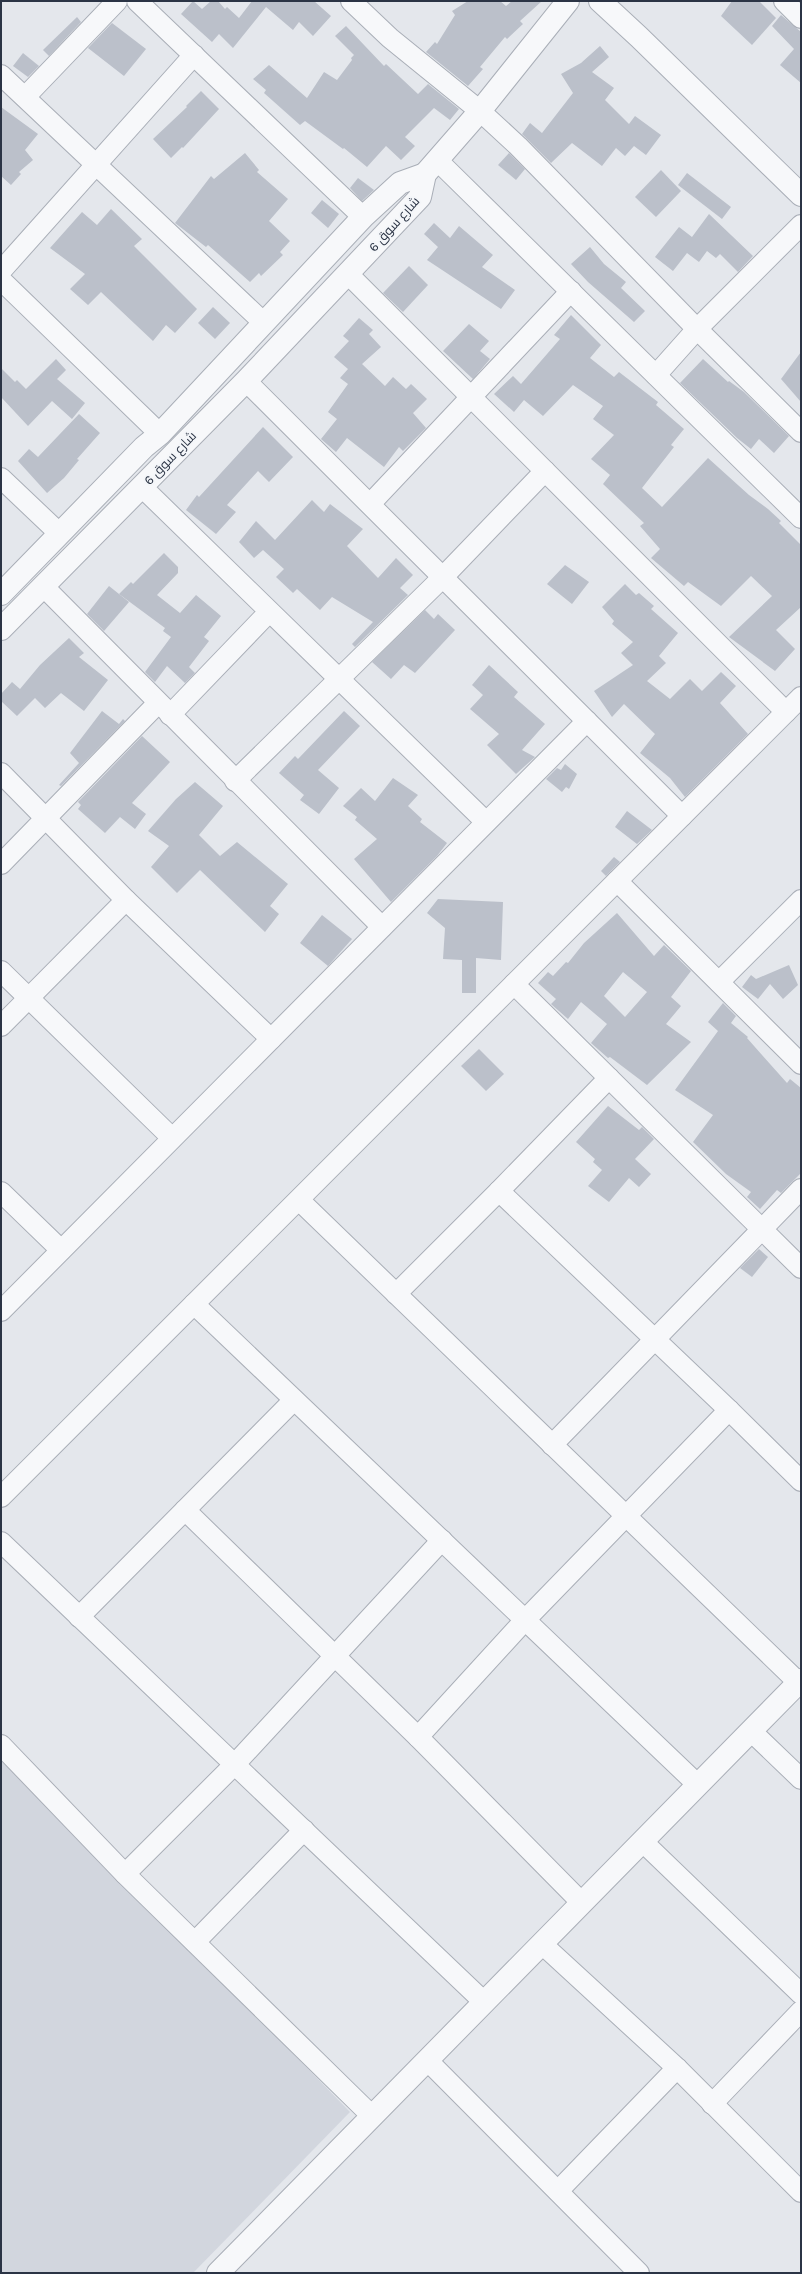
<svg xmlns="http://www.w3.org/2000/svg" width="802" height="2274" font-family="Karla,Cairo,sans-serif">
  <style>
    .built { fill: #d2d6de }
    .building { fill: #bbc0ca; fill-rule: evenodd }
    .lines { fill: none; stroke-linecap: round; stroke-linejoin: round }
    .minor-casing { stroke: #a9aeb7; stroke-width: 22 }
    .tertiary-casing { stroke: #a9aeb7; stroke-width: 24 }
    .minor { stroke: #f7f8fa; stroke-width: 20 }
    .tertiary { stroke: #f7f8fa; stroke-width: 22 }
    .labels { text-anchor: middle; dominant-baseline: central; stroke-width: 4; stroke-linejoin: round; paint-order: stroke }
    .street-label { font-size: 13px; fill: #2b3445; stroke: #f4f6f9 }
  </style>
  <rect width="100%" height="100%" fill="#e4e7ec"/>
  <polygon class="built" points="1,1753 350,2112 193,2273 1,2273"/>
  <g class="building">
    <polygon points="193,1 202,9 211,1 218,1 225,9 227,7 239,18 252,1 314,1 331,16 313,36 299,22 293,30 266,7 233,48 219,34 212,42 181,14"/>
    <polygon points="468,1 500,1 506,6 512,1 542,1 520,21 523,24 507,39 505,37 480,67 483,69 468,86 426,52 435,42 437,44 455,15 452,11"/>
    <polygon points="732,1 759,1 776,18 752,45 721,16"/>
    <polygon points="781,15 801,32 801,83 780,65 794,49 772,26"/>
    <polygon points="77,17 81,22 49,56 43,50"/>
    <polygon points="112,23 146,49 124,76 88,48"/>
    <polygon points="346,26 384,66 386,64 418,94 428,84 459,109 450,120 434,108 405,137 415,146 401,160 386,146 367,167 344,148 343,149 305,121 300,125 264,93 266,90 253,79 269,65 307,98 324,72 337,80 352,60 351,58 354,55 335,36"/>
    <polygon points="600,46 609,57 592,72 614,88 605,100 629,124 635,116 661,135 646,155 634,146 625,156 616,148 602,166 572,143 551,163 522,134 530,123 542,133 573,93 561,74 581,63"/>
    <polygon points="23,53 39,66 28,77 13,66"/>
    <polygon points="201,91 219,109 183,148 182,147 171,158 153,139 187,107 186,106"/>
    <polygon points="1,107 38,134 25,150 33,160 19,172 21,174 11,185 1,176"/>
    <polygon points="245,153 259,170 257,172 288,199 269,221 290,241 280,252 283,255 261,276 259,273 250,282 208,245 206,247 175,223 211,176 214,179"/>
    <polygon points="509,153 525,169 516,180 498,165"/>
    <polygon points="661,170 681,191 656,217 635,197"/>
    <polygon points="687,173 731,207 722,219 678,185"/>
    <polygon points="358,178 374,190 362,201 350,188"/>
    <polygon points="322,200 339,214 328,228 311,213"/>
    <polygon points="111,209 142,239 134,246 197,309 175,333 166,325 153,341 101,292 88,305 70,289 85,274 50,248 82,212 97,225"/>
    <polygon points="709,214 753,256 738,272 720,254 716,258 707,251 699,262 687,253 673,271 655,257 679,227 692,237"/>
    <polygon points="434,223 450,238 459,226 493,255 482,267 515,290 501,309 427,260 438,247 424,234"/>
    <polygon points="590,247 604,264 626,282 621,288 645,311 634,322 588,282 571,264"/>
    <polygon points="409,266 428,285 403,312 383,293"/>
    <polygon points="213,307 230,323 215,339 198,323"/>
    <polygon points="571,315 601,345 590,358 614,377 619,372 658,402 656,405 684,429 671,445 674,447 642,488 662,507 708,458 749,495 768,509 781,521 779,523 801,545 801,607 776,630 795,649 775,671 729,637 772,596 751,576 721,606 688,582 684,586 651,558 660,549 640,526 644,523 603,484 610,475 591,459 614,435 593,419 603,406 573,385 543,416 524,400 514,412 494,394 513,376 521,384 560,339 554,335"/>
    <polygon points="359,318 373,330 369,334 381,347 362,364 385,386 393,377 406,389 411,384 427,399 413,413 426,428 403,451 399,447 384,467 347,438 336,452 321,439 337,419 328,412 348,384 340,378 348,369 334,357 349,341 343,336"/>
    <polygon points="469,324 489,341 480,351 490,359 473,379 443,351"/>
    <polygon points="801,352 801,402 781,379"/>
    <polygon points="56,359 66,370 57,379 85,403 72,419 52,401 28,426 1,397 1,368 15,382 17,380 26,389"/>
    <polygon points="703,359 728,382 729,381 744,392 789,436 774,453 759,439 751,449 737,438 680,383"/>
    <polygon points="79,414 100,433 77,459 79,460 64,478 47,493 18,461 29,449 38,457"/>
    <polygon points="263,427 293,457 269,482 258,471 227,505 236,512 216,534 186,510 197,495 199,497"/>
    <polygon points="312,500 324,512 330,504 363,529 347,546 378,578 396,558 413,575 400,588 408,595 355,647 352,644 373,622 332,597 320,610 297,589 293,593 276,577 284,569 263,550 254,558 239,542 256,521 275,540"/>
    <polygon points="164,553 178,567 178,573 157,595 180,613 196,595 221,616 204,637 209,641 189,667 195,673 185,683 167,666 155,682 145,672 171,637 163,631 165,628 119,594 131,582 133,584"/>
    <polygon points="565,565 589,582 572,604 547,584"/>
    <polygon points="625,584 636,595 639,593 654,606 651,609 678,633 659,656 666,663 647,681 670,699 690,679 702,691 721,672 736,686 720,703 748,734 685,797 670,778 640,753 655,734 624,704 612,717 594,691 633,665 621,653 633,642 612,624 614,621 602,607"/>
    <polygon points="109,586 129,602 104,631 87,614"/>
    <polygon points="425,610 434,619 438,614 455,630 415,673 404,665 391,679 372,662"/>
    <polygon points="69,638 84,653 79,657 108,680 84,711 61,693 45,708 35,698 17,716 1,701 1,694 12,682 20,689 40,665"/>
    <polygon points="489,665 518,692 514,697 545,724 522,750 535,757 516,774 487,745 499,734 470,709 483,695 472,685"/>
    <polygon points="102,711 119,724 123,719 125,721 61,786 59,785 79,763 70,753"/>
    <polygon points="344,711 360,726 318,770 339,788 319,814 300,800 304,795 279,773 295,756 298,759"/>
    <polygon points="142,736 170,762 132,803 146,814 135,829 120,817 105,833 78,809 81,805 78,802"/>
    <polygon points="565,764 577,774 569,789 566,787 562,792 546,779 557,768 561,770"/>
    <polygon points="393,778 418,795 408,806 422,819 420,822 447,843 437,856 391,902 354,859 377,839 355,820 357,817 343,806 361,788 375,801"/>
    <polygon points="195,782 223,806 199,835 220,856 237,842 288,884 270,906 279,914 265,932 200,870 177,893 151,867 169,846 148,831 176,799"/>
    <polygon points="627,811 652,830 637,844 615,827"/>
    <polygon points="614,857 620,862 606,876 601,871"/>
    <polygon points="438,899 503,902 501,960 476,958 476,993 462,993 462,960 443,959 445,928 427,913"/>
    <path d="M617 913 654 956 664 945 691 971 671 997 681 1006 666 1024 691 1042 647 1085 610 1057 608 1058 591 1043 607 1024 581 1002 568 1019 551 1004 556 999 538 983 548 972 553 976 566 962 568 963 584 943ZM623 972 647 992 625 1017 604 996Z"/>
    <polygon points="322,915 352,939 328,966 300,943"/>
    <polygon points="789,965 798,985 783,999 770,984 758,999 742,987 751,975 756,979"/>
    <polygon points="723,1003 736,1016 731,1023 748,1037 747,1038 787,1083 790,1079 801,1088 801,1173 781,1193 777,1190 760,1209 747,1197 751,1192 726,1174 693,1142 713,1115 675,1090 718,1031 708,1022"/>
    <polygon points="479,1049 504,1074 486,1091 461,1066"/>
    <polygon points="608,1106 639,1130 642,1127 654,1139 635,1159 651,1174 639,1187 629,1178 609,1202 588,1186 602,1170 593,1162 595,1159 576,1142"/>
    <polygon points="759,1249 768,1257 752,1277 740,1268"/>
  </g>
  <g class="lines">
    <defs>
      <g id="minor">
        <polyline points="137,1 363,217"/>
        <polyline points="351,1 390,38 480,111 518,146 697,329 801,432"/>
        <polyline points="784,1 801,18"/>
        <polyline points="1,75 264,323"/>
        <polyline points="25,97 117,1"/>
        <polyline points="437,160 801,518"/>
        <polyline points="1,271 194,55"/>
        <polyline points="348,274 786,712"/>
        <polyline points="1,280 160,434"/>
        <polyline points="656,375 697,329 801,225"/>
        <polyline points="246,381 682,816"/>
        <polyline points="1,478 60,534"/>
        <polyline points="142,487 486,822"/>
        <polyline points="370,504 571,291"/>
        <polyline points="43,586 382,927"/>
        <polyline points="170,715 269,612"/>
        <polyline points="1,773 126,900 271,1039"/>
        <polyline points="235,781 443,577 545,471"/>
        <polyline points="1,864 158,703"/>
        <polyline points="617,881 801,1064"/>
        <polyline points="1,971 172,1138"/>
        <polyline points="719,982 801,900"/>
        <polyline points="514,984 801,1268"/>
        <polyline points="1,1026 126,900"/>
        <polyline points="499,1191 729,1410 801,1481"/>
        <polyline points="1,1192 61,1250"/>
        <polyline points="299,1200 799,1683"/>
        <polyline points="396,1294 499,1191 609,1078"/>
        <polyline points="194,1304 698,1785"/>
        <polyline points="1,1311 587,721"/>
        <polyline points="552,1445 801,1189"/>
        <polyline points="1,1497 801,697"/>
        <polyline points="185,1510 418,1737 582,1903"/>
        <polyline points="1,1542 484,2002"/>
        <polyline points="79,1617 294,1400"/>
        <polyline points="751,1731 801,1779"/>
        <polyline points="418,1737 525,1620 729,1410"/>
        <polyline points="1,1745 125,1874 372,2116"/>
        <polyline points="643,1842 801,1994"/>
        <polyline points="125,1874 235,1764 442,1540"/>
        <polyline points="195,1942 304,1830"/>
        <polyline points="542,1944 677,2068 801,2192"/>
        <polyline points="427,2060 639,2273"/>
        <polyline points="712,2104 801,2011"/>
        <polyline points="558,2191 677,2068"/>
      </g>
      <g id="tertiary">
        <polyline points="600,1 639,37 801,195"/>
        <polyline points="1,594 144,447 160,434 363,217 400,183 425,174"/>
        <polyline points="1,629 246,381 420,197 425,174 480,111 568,1"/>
        <polyline points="218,2273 801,1680"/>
      </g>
    </defs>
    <use href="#minor" class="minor-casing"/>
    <use href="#tertiary" class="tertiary-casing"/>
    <use href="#minor" class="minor"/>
    <use href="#tertiary" class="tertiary"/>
  </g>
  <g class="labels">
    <g class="street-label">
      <text transform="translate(394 224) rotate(-48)">شارع سوق 6</text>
      <text transform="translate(170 458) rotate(-46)">شارع سوق 6</text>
    </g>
  </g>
  <rect width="802" height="2274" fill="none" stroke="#2b3445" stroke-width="4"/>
</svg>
